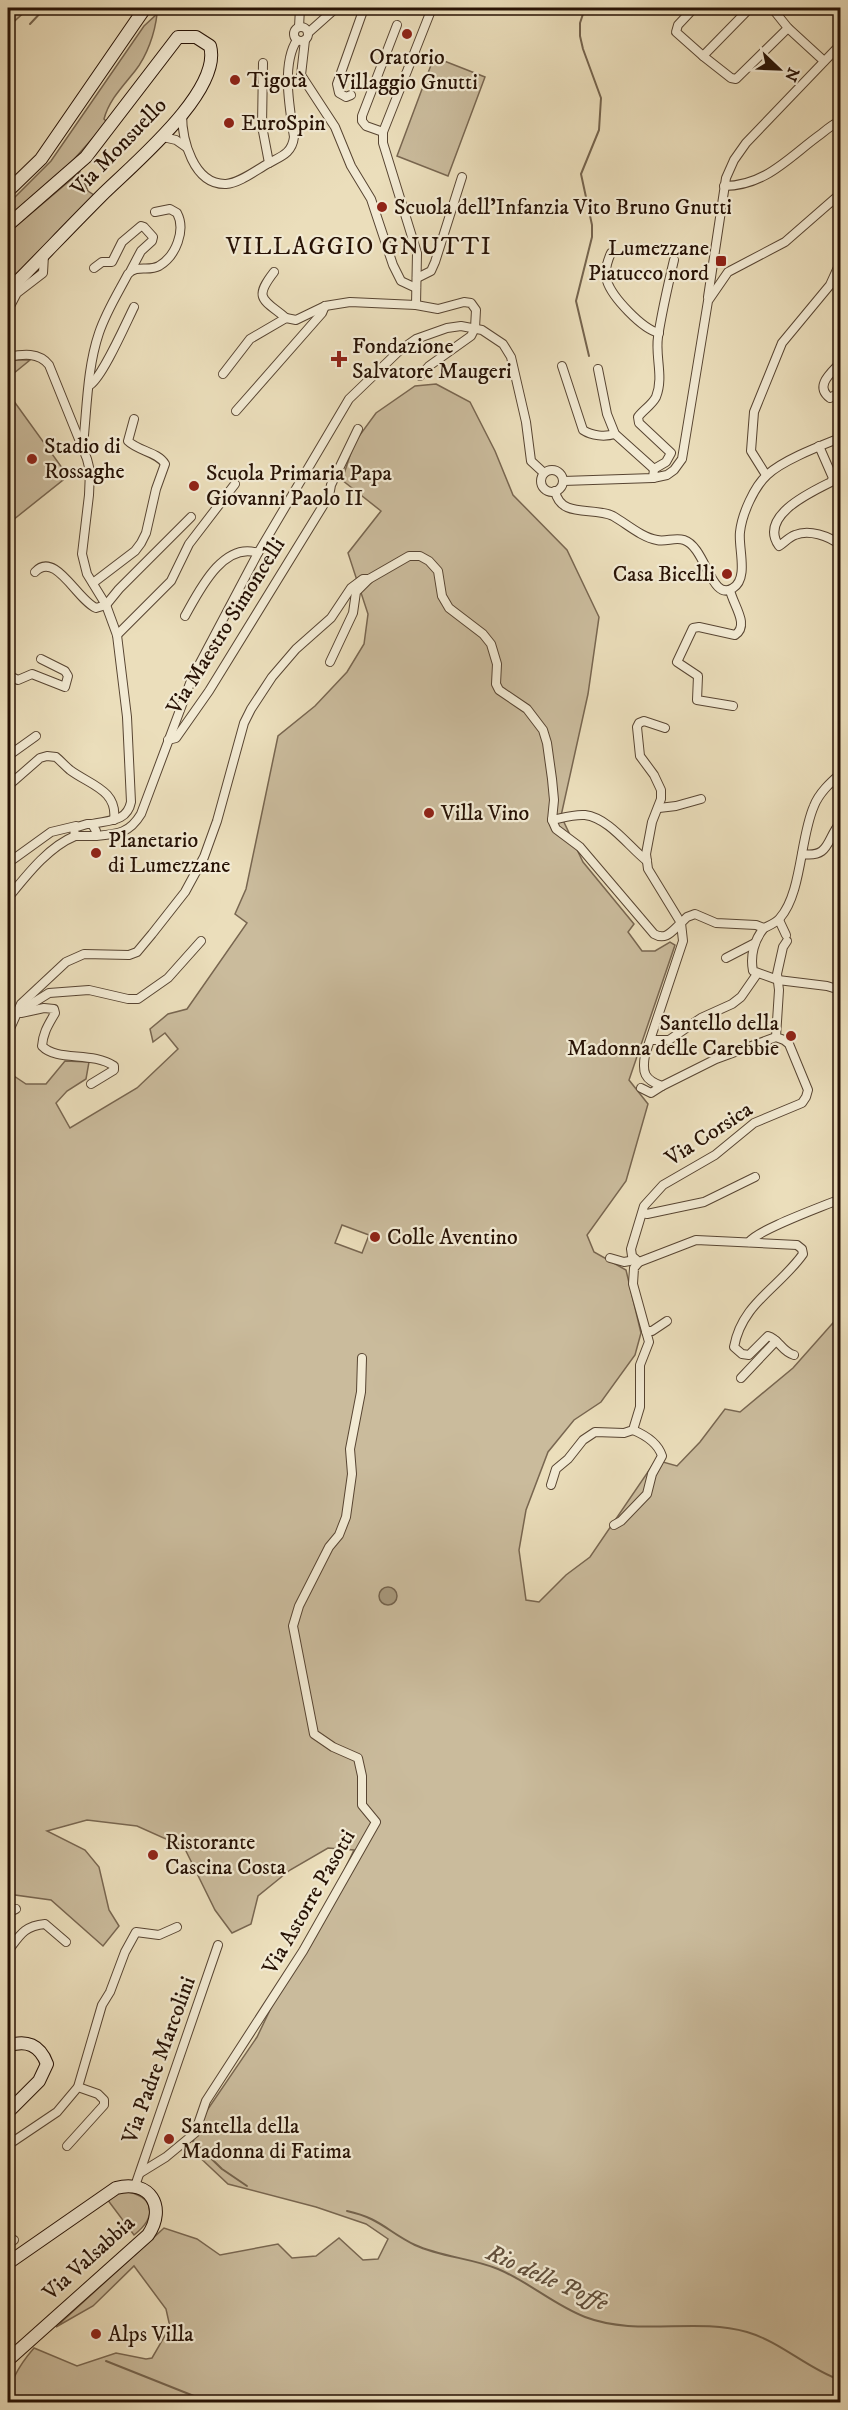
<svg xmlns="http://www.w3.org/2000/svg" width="848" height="2410" font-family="'IM FELL DW Pica',serif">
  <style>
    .green { fill: #cabb9c; stroke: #786650; stroke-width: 1.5; fill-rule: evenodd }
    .water { fill: #a8997d; stroke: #74634d; stroke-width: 1.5 }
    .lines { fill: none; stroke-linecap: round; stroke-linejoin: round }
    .stream { stroke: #74634d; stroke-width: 2 }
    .minor-casing { stroke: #584532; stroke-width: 10 }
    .secondary-casing { stroke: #271205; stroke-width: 14 }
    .minor { stroke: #f2ead3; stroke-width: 8 }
    .secondary { stroke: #f2ead3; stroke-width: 12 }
    .poi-dot { fill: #8f2418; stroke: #f2ead3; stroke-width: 2 }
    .labels { text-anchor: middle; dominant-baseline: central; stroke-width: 4.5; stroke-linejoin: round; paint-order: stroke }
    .poi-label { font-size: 22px; fill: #271205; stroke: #f2ead3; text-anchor: start }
    .street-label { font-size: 22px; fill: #271205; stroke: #f2ead3 }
    .neighbourhood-label { font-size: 24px; letter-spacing: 1.5px; fill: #271205; stroke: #f2ead3 }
    .water-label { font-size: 24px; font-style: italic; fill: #614f3b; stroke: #f2ead3 }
  </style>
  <rect width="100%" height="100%" fill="#ebdebb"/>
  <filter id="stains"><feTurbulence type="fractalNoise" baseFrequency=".00333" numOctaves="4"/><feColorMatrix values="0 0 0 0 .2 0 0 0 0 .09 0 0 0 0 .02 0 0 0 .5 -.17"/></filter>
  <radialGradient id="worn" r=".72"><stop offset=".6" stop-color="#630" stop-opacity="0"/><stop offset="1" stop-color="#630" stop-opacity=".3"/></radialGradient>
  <g class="green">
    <polygon points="8,8 29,8 8,27"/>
    <path d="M157 14C155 33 147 56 135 71 123 86 109 100 104 119L107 122 61 174 8 217V204L51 161 144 26Z"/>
    <polygon points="434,57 485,77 448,176 397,156"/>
    <polygon points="80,172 88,191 94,195 8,283 8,233"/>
    <polygon points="8,360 30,360 8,378"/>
    <path d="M436 384 470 402 495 451 513 495 567 550 599 617 588 694 561 816 583 862 634 924 628 932 642 951H655L670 942 675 945 629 1080 648 1104 626 1181 587 1235 594 1252 626 1270 641 1333 635 1355 601 1402 574 1420 548 1452 526 1510 519 1550 526 1600 539 1602 566 1575 590 1557 656 1460 677 1466 700 1442 725 1409 740 1412 793 1368 840 1315V2402H8C8 2383 21 2363 34 2348L77 2366 116 2353 146 2359 152 2358 170 2327 166 2309 134 2266 93 2306 56 2327 164 2228 197 2239 220 2255 278 2244 292 2258 316 2256 339 2238 363 2260 378 2259 388 2239 366 2224 316 2207 228 2184 194 2152 193 2131 257 2037 284 1981 325 1910 354 1850 328 1848 290 1870 258 1896 251 1924 232 1933 215 1910 184 1847 137 1826 87 1820 47 1831 85 1850 99 1867 109 1910 119 1926 103 1946 51 1900 8 1894V1081L11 1074 26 1084H46L65 1061 89 1062 86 1079 67 1091 56 1103 70 1128 137 1088 178 1049 165 1033 153 1042 150 1029 168 1014 187 1009 247 923 235 914 246 889 278 736 315 706 347 672 364 644 368 614 348 553 381 511 342 480 354 443 376 413 415 386ZM342 1225 369 1235 362 1253 335 1243Z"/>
    <polygon points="8,393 68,476 8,524"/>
    <path d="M123 2191C155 2196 158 2216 134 2235L107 2199Z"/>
  </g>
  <circle class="water" cx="388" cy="1596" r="9"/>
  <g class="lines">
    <g class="stream">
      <polyline points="585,8 580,23 580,36 583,49 601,98 599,130 581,174 592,225 592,237 576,301 589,356"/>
      <polyline points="30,24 45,8"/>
      <polyline points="192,2140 222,2169 247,2186"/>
      <path d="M347 2211C380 2218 388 2232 415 2245 441 2257 471 2258 498 2269 529 2282 554 2305 585 2317 638 2337 694 2317 747 2332 781 2342 808 2369 840 2380"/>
      <polyline points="106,2361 209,2402"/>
    </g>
    <defs>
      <g id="minor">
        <polyline points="694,8 678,25 676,32 703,56"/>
        <polyline points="750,8 703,56 731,78 736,79 788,28"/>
        <polyline points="772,8 788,28 824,61"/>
        <circle cx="301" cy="34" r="7"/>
        <polyline points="299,27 300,8"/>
        <polyline points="308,33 336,8"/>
        <polyline points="305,40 301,75 335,127 351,166 371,199 393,265 401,281 416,288"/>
        <polyline points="351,95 346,97 339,93 337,84 364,8"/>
        <path d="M182 114C182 139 193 185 226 184 240 183 256 170 269 163L262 126 263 63"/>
        <polyline points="383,132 366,126 362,121 362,116 397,25"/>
        <polyline points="163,137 176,140 186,147"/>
        <path d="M269 163C282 156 292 153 294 137 290 110 281 64 297 40"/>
        <path d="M724 186C766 186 790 156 821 134 827 129 833 124 840 121"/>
        <path d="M611 253C607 262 604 272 607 281 612 297 642 329 659 333"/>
        <polyline points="94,268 102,262 112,262 122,242 141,226 144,227 153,237 152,241 141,251 131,270"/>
        <path d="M274 272C253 299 263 299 286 318"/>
        <polyline points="417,278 431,271 435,262 462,177"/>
        <polyline points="708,297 726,178 734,160 746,143 840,45"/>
        <polyline points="416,305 417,253 383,143 383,132 432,8"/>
        <polyline points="8,310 17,293 43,273 44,255"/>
        <path d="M8 357C23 354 39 352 49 365L87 459 90 471 89 495 82 554 87 574 106 605 117 635 127 717 131 802C127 822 109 820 92 824"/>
        <path d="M840 363C831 373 814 386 830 398L840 392"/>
        <path d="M562 366 583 430C592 436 605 437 615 434"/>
        <polyline points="598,369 607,414 615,434 654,469"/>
        <polyline points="223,374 250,339 286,318 296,320 325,306 350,302 416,305 438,309 464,302 471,303 476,310 475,328 471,336 429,366 420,376"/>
        <path d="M90 385C103 376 126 323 134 307"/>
        <polyline points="236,411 322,313 325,306"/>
        <path d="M83 445C87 409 87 368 99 333 106 312 118 293 128 274 137 264 148 272 159 266 176 256 186 230 177 213L170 209 155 212"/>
        <path d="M819 446 833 478 831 482C811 492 758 516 779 546 784 543 789 537 795 535 809 529 829 536 840 545"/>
        <circle cx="552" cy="481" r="11"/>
        <polyline points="766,475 751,451 754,412 782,343 830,285 840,263"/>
        <path d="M653 478 654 469 666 462 671 453 639 423 638 417C643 410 652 405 656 397 664 377 655 357 658 337 662 311 668 285 674 260"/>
        <polyline points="563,481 653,478 667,475 674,470 682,459 708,301 728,272 785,242 840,194"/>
        <path d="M555 491C561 519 593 506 613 516 627 524 641 537 657 540 666 542 675 537 684 540 706 547 711 603 733 588 749 578 738 548 740 532 742 514 754 487 767 475 783 460 820 446 840 438"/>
        <path d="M35 572C55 550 77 600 96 608L106 605 119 589 191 517"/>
        <path d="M93 583 135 551 141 543 146 533 156 489 165 464C158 452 138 451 128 441L134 419"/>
        <path d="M730 590C733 605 750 625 735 635L699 627 693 628 677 662 698 676 697 700 733 706"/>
        <polyline points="840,595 840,606"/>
        <path d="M185 616C199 591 223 541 258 553"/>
        <polyline points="117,635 171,581 189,544 235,484"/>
        <polyline points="330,662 353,613 356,592 369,579"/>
        <polyline points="8,675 18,680 32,674 65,687 68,676 65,671 41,659"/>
        <polyline points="168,740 176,738 209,691 329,496 331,485 358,429"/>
        <polyline points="8,756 36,736"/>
        <path d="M8 786 40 758 47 756 56 757C61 761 65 766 70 770 90 785 118 790 114 820"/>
        <polyline points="659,808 676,806 701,799"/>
        <path d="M552 820C562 818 574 814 585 815 609 818 629 847 647 861"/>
        <polygon points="87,824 92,824 96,831 95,836 75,836 74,828"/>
        <path d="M95 836C117 834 129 834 141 814L192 678 258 553 349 399 399 351 416 339 447 328 461 326 482 330 503 344 511 357 526 422 531 461 544 473"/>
        <path d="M802 854C830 858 826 840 840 823"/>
        <polyline points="8,863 51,832 76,826"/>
        <path d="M8 898C26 876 48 847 75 836"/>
        <polyline points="779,920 786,935"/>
        <path d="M764 928C754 940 750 956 753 971L778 980 827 986 840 990"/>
        <path d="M787 941 783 947 777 974 779 990 776 1037 784 1040 789 1044 808 1090 806 1097 802 1103 754 1123 715 1155 663 1185 644 1206 631 1249 632 1256 639 1262 696 1240 797 1245 802 1249 803 1254C779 1288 742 1303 734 1347L742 1354 749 1355 768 1336C779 1339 782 1352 794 1355"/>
        <polyline points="726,958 755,943"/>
        <polyline points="17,1013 49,993 89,990 128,999 138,999 168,978 201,941"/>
        <path d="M21 1013 44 1008 54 1009 55 1013C49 1024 43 1032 42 1046 57 1062 92 1051 114 1066V1070L91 1084"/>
        <path d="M8 1033 21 1004 66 962 84 954 129 955 137 952 152 934 185 892 204 857 217 821 244 723 251 709 272 677 296 649 331 618 351 588 363 579H369L409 556H420L429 561 438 571 442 596 449 608 483 634 491 644 497 664 496 684 499 690 527 709 543 730 547 743 552 779 554 800 552 820 556 829 580 847 654 934C666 941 672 931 681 923L648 869 646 854 652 822 661 799V790L654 775 640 756 637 727 639 723 644 721 665 728"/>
        <path d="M776 1037 716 1059 662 1086C644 1080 642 1072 645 1055L683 941 681 923 687 917 695 914 716 923 756 925 764 928C770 925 776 923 780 918 802 893 800 837 814 806 819 793 830 783 840 774"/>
        <polyline points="651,1040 669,1040 701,1018 732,1004 741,997 757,974"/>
        <polyline points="641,1088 651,1093 662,1086"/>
        <polyline points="643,1213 647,1214 704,1202 755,1177"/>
        <path d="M749 1242C759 1229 822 1207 840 1199"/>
        <polyline points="610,1258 624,1262 635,1260"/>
        <polyline points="646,1331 652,1331 667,1321"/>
        <polyline points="741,1378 776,1341"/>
        <polyline points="551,1485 556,1469 568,1459 583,1440 595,1432 624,1433 633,1430 640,1407 640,1365 649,1342 633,1284 634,1268 639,1262"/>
        <path d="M614 1525 621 1521 647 1494 652 1474 662 1456C658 1443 645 1435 633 1430"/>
        <polyline points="8,1913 16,1909"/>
        <path d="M8 1951C20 1935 24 1926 45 1924L66 1942"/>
        <polyline points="8,2145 57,2112 78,2087 102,2005 110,1992 125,1952 136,1932 159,1935 177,1927"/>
        <polyline points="67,2146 104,2105 104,2100 98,2094 78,2087"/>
        <polyline points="140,2173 166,2157 195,2133 206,2101 303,1951 376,1822 362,1805 362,1776 358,1758 333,1747 314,1734 293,1626 299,1606 329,1547 339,1535 346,1517 352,1474 350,1449 361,1392 362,1358"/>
        <polyline points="135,2186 218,1945"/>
        <polyline points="8,2237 14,2240 8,2245"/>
      </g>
      <g id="secondary">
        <polyline points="8,191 41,159 145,8"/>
        <path d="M8 225 86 157 178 37H196L210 46C223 91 130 167 101 196 69 228 39 260 8 291"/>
        <path d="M8 2046C26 2039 40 2045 47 2064L39 2081 8 2112"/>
        <path d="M8 2263 116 2188C150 2179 167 2207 148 2235L8 2360"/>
      </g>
    </defs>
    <use href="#minor" class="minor-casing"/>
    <use href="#secondary" class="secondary-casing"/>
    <use href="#minor" class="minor"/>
    <use href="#secondary" class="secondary"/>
  </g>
  <g class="poi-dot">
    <circle cx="407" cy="34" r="6"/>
    <circle cx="235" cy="80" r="6"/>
    <circle cx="229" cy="123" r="6"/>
    <circle cx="382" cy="207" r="6"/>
    <rect x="715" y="255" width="12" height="12" rx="3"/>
    <path d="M336 350h6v6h6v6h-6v6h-6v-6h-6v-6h6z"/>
    <circle cx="32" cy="459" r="6"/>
    <circle cx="194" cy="486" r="6"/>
    <circle cx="727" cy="574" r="6"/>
    <circle cx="429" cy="813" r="6"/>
    <circle cx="96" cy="853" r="6"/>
    <circle cx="791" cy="1036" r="6"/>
    <circle cx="375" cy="1237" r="6"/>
    <circle cx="153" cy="1855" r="6"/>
    <circle cx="169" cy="2139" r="6"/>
    <circle cx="96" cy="2334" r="6"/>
  </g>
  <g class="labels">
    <g class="poi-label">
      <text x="407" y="57" text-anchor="middle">Oratorio<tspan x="407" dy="25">Villaggio Gnutti</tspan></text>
      <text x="247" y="80">Tigotà</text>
      <text x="241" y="123">EuroSpin</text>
      <text x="394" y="207">Scuola dell'Infanzia Vito Bruno Gnutti</text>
      <text x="709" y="248" text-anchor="end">Lumezzane<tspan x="709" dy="25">Piatucco nord</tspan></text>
      <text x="352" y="346">Fondazione<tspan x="352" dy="25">Salvatore Maugeri</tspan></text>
      <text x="44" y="446">Stadio di<tspan x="44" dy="25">Rossaghe</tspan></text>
      <text x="206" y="473">Scuola Primaria Papa<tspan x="206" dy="25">Giovanni Paolo II</tspan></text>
      <text x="715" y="574" text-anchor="end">Casa Bicelli</text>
      <text x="441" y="813">Villa Vino</text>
      <text x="108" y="840">Planetario<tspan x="108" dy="25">di Lumezzane</tspan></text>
      <text x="779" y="1023" text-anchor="end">Santello della<tspan x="779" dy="25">Madonna delle Carebbie</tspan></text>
      <text x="387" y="1237">Colle Aventino</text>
      <text x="165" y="1842">Ristorante<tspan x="165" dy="25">Cascina Costa</tspan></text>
      <text x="181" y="2126">Santella della<tspan x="181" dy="25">Madonna di Fatima</tspan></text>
      <text x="108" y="2334">Alps Villa</text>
    </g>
    <g class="street-label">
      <text transform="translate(119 147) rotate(-46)">Via Monsuello</text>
      <text transform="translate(226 626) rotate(-58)">Via Maestro Simoncelli</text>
      <text transform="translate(709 1134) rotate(-33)">Via Corsica</text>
      <text transform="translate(309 1902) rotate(-60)">Via Astorre Pasotti</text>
      <text transform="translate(159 2060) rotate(-70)">Via Padre Marcolini</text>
      <text transform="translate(89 2258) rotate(-42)">Via Valsabbia</text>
    </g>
    <g class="neighbourhood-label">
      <text x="359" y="247">VILLAGGIO GNUTTI</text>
    </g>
    <g class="water-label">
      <text transform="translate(547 2278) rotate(24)">Rio delle Poffe</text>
    </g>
  </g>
  <rect width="848" height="2410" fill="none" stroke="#ebdebb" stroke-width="30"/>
  <rect x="9" y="9" width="830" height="2392" fill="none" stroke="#271205" stroke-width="3"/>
  <rect x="15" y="15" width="818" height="2380" fill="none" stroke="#271205" stroke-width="1.5"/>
  <g transform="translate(779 69) rotate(113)" stroke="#f2ead3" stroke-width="4.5" paint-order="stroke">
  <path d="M0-4.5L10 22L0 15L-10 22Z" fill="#271205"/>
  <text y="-9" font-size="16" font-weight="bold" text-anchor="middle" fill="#271205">N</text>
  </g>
  <rect width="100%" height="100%" filter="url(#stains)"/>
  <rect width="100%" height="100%" fill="url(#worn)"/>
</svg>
